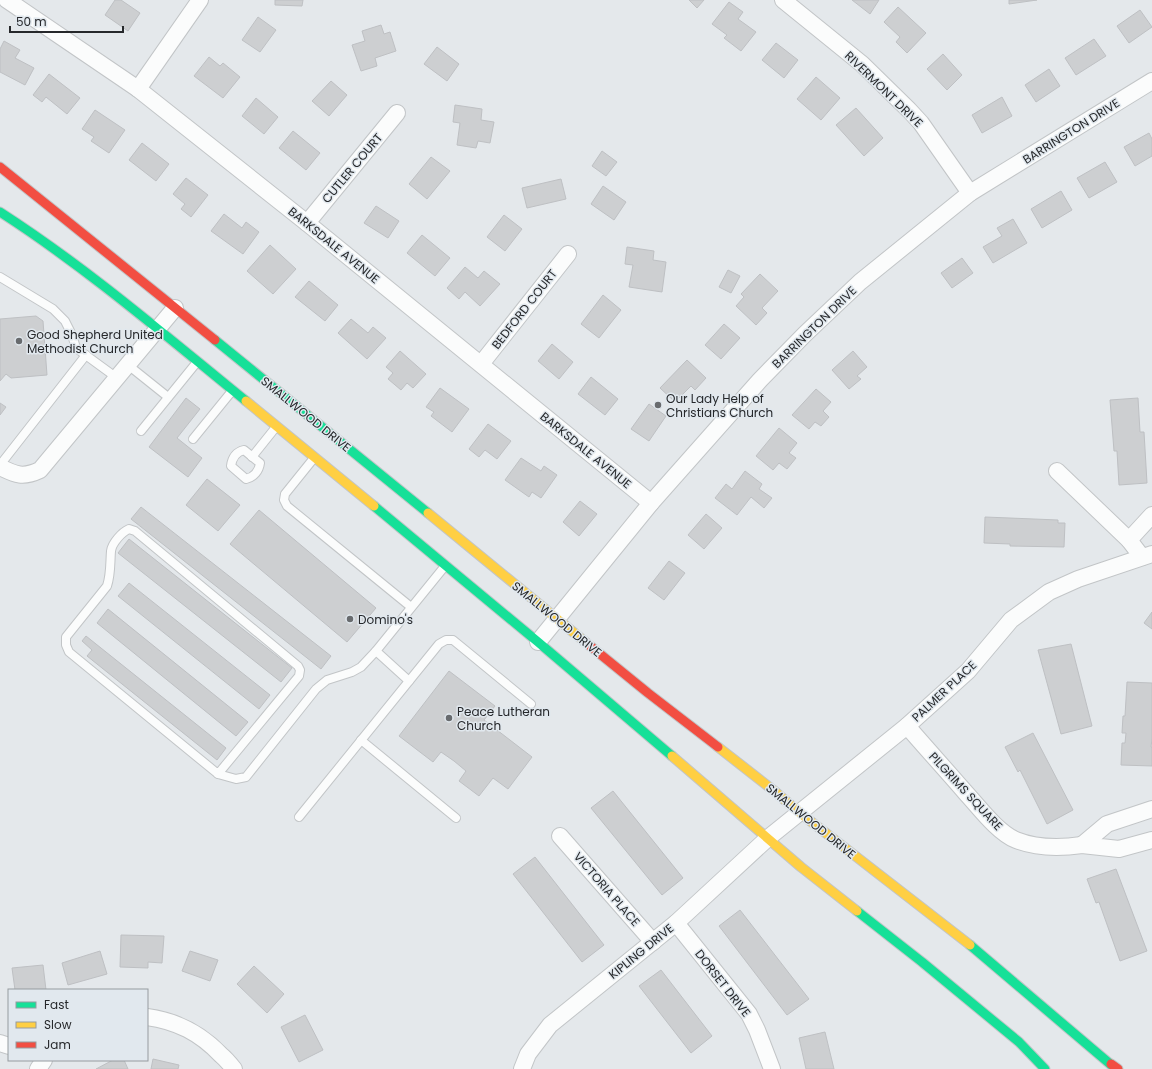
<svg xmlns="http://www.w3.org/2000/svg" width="1152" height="1069" font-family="Poppins,sans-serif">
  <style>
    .building { fill: #cdcfd1; stroke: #bec0c3 }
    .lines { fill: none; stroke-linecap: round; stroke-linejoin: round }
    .lane-casing { stroke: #c2c5c7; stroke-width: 10 }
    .street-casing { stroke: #c2c5c7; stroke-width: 18 }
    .fast-casing { stroke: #c2c5c7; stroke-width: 11 }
    .slow-casing { stroke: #c2c5c7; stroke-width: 11 }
    .jam-casing { stroke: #c2c5c7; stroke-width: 11 }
    .lane { stroke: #fbfcfc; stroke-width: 8 }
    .street { stroke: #fbfcfc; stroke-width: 16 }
    .fast { stroke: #16e098; stroke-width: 9 }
    .slow { stroke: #ffcf43; stroke-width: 9 }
    .jam { stroke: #f24e42; stroke-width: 9 }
    .poi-dot { fill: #686b6e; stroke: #e1e8ee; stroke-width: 1.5 }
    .labels { text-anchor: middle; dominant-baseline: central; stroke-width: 3; stroke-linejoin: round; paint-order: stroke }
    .street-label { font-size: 12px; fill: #26282b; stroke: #e1e8ee }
    .poi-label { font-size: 12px; fill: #26282b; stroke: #e1e8ee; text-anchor: start }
  </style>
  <rect width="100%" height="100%" fill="#e4e8eb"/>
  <g class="building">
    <polygon points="115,0 121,0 140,13 128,31 105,15"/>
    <polygon points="275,0 303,0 302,6 275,5"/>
    <polygon points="689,0 704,0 697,8"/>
    <polygon points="852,0 879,0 870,14"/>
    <polygon points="1009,0 1037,0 1009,4"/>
    <polygon points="729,2 743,12 738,19 756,32 741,51 724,38 727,35 712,24"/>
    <polygon points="898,7 926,33 907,53 896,42 900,37 884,22"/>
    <polygon points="1140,10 1152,27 1129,43 1117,26"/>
    <polygon points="258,17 276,30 260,52 242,40"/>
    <polygon points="381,25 384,34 390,32 396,51 375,58 377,66 361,71 352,45 365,41 362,31"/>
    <polygon points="1094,39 1106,56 1076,75 1065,58"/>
    <polygon points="4,41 20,50 15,58 34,68 25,85 0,72 0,49"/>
    <polygon points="776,43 798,60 784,78 762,60"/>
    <polygon points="437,47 459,64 447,81 424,64"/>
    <polygon points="943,54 962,75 947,90 927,69"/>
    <polygon points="209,57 220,66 223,63 240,77 223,98 194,76"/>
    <polygon points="1049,69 1060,86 1036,102 1025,85"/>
    <polygon points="49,74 80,98 67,114 46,97 42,102 33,95"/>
    <polygon points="816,77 840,98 821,120 797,99"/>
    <polygon points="331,81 347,95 329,116 312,101"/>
    <polygon points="1002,97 1012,116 982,133 972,115"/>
    <polygon points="256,98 278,117 264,134 242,116"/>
    <polygon points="455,105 482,109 481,120 494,122 490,143 478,141 476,148 457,145 460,123 453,122"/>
    <polygon points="856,108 883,138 864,156 836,125"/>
    <polygon points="95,110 125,130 109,153 91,141 94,137 82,129"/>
    <polygon points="293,131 320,153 306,170 279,148"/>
    <polygon points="1149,133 1152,139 1152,156 1135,166 1124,147"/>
    <polygon points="142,143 169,164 156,181 129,160"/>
    <polygon points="602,151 617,162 606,176 592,166"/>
    <polygon points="431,157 450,171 427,199 409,184"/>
    <polygon points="1105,162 1117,182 1089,198 1077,178"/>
    <polygon points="186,178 208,195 191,217 181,209 185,204 173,194"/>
    <polygon points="561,179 566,199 527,208 522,188"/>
    <polygon points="603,186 626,202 614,220 591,204"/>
    <polygon points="1061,191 1072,210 1042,228 1031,209"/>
    <polygon points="376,206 399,221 388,238 364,223"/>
    <polygon points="224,214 242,228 246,222 259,232 243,254 211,231"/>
    <polygon points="504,215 522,229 505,251 487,237"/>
    <polygon points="1013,219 1027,243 993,263 983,247 1002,236 997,228"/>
    <polygon points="422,235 450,258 435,276 407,253"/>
    <polygon points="270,245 296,269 273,294 247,271"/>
    <polygon points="627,247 654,251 653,260 666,262 662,292 629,287 633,265 625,264"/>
    <polygon points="962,258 973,273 952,288 941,273"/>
    <polygon points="465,267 478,278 484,271 500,284 480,306 465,292 459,299 447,288"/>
    <polygon points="728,270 740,276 731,293 719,287"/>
    <polygon points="760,274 778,291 762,308 767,313 756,325 736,306 744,297 741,294"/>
    <polygon points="309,281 338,305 325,321 295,297"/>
    <polygon points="603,295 621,310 599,338 581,324"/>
    <polygon points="36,316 43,321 47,375 11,378 6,374 0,381 0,319"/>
    <polygon points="351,319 368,333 373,327 386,338 367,359 338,333"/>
    <polygon points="724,324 740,338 721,359 705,345"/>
    <polygon points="552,344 573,362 559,379 538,361"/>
    <polygon points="400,351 426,374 413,388 407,383 401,390 388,379 393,373 386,367"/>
    <polygon points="853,351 867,367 857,376 861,379 849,389 832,370"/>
    <polygon points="687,360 706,378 695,390 691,386 675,402 660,388"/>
    <polygon points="591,377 618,399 605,415 578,394"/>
    <polygon points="440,388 469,409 452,432 431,416 434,412 426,407"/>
    <polygon points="816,389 831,402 823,411 829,417 821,426 815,422 809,429 792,415"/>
    <polygon points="186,398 200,409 177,438 202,458 188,477 149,447"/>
    <polygon points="1138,398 1140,432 1144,432 1147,483 1119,485 1117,451 1114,451 1110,400"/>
    <polygon points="0,403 6,407 0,415"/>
    <polygon points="649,404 666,416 649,441 631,429"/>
    <polygon points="488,424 511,441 497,459 485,450 479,457 469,449"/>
    <polygon points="779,428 797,443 789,453 796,458 787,469 779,463 773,470 756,456"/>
    <polygon points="521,458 541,471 544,466 557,475 541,498 532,492 529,497 505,480"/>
    <polygon points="745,471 762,484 759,489 772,498 764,508 751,497 737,515 715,498 726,484 732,489"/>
    <polygon points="207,479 240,505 218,531 186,505"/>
    <polygon points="580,501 597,514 579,536 563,522"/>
    <polygon points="141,507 331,656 321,669 131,519"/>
    <polygon points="259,510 376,608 347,642 230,544"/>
    <polygon points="706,514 722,528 704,549 688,535"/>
    <polygon points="985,517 1058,520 1058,523 1065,523 1064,547 1010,546 1010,544 984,543"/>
    <polygon points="129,539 292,668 281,682 118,553"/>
    <polygon points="669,561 685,573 664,600 648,588"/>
    <polygon points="129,583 270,695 259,709 118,596"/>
    <polygon points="108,609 248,722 236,736 97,623"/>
    <polygon points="1152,612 1152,629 1144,623"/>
    <polygon points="86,636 226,748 217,760 87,656 92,650 82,641"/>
    <polygon points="1071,644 1092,726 1061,734 1038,650"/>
    <polygon points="449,671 495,706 484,720 532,757 508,789 493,778 479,796 459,781 466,771 454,761 441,752 433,762 399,736"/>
    <polygon points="1127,682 1152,683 1152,739 1151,747 1152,747 1152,766 1121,765 1122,743 1125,743 1126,733 1122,733 1123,716 1125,716"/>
    <polygon points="1033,733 1073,810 1047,824 1020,770 1018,772 1005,747"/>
    <polygon points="613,791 683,878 662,895 591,808"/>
    <polygon points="535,857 604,945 582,962 513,874"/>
    <polygon points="1116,869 1147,951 1120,961 1099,902 1096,903 1087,879"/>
    <polygon points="740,910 809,999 787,1015 719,926"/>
    <polygon points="121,935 164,936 162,963 148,962 148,968 120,967"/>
    <polygon points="100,951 107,974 68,985 62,963"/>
    <polygon points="190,951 218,960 210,981 182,971"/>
    <polygon points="43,965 46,990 15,990 12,968"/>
    <polygon points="254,966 284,994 267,1013 237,984"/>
    <polygon points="661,970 712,1036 691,1053 639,986"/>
    <polygon points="305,1015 323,1050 299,1062 281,1027"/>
    <polygon points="825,1032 834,1069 806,1069 799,1038"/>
    <polygon points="153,1059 179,1065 178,1069 151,1069"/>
    <polygon points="113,1060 124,1060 128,1069 96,1069"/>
  </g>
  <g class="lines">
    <defs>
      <g id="lane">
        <polyline points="0,277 53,309 65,321 72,335 76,348 117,378"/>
        <polyline points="128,365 168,397"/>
        <polyline points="141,431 197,362"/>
        <polyline points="193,439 232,391"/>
        <path d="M244 450 260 463C259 471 254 477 246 479L231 466C232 458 236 452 244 450Z"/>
        <polyline points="252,457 276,427"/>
        <polyline points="314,458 285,494 284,500 287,506 411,607"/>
        <polyline points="0,465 86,355"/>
        <path d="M129 529 135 531 298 666 300 670 299 676 218 774 69 652 66 645V637L107 586C111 574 110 563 111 551 112 543 122 532 129 529Z"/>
        <polyline points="376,651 409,681"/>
        <polyline points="361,740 456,818"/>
        <polyline points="218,774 236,779 246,777 316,689 327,680 352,672 361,667 376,651 445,566"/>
        <polyline points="299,817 439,644 446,640 453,640 531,704"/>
      </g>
      <g id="street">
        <polyline points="7,0 138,89 307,223 651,503"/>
        <polyline points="783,0 862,64 909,110 921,123 970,193"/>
        <polyline points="138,89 200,0"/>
        <polyline points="307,223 397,113"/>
        <polyline points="481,364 568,254"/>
        <path d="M0 467C16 475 23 478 40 470L175 308"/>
        <polyline points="1057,471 1129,540 1142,557"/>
        <polyline points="1129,540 1152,515"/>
        <polyline points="538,642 651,503 760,380 805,334 860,282 970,193 1152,81"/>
        <path d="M907 726C926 748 946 770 965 792 979 807 997 832 1016 840 1036 848 1061 848 1082 845"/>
        <polyline points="1152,809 1107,824 1082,845 1119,849 1152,840"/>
        <polyline points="560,836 653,942"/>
        <polyline points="676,923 749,1014 757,1030 772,1069"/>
        <path d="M147 1017C177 1021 200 1033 221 1055 226 1059 230 1064 234 1069"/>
        <polyline points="0,1043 9,1046"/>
        <polyline points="38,1069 44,1060"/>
        <polyline points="522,1069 528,1054 550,1025 676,923 768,838 907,726 968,671 1011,620 1049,592 1078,579 1152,554"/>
      </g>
      <g id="fast">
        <path d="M0 212C87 268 166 336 246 401"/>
        <polyline points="215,340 428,513"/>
        <polyline points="374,506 538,642 672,756"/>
        <polyline points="857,911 922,962 1019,1042 1045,1069"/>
        <polyline points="970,945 1116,1069"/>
      </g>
      <g id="slow">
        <polyline points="246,401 374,506"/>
        <polyline points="428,513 584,641"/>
        <polyline points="718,747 773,790 800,813 970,945"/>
        <polyline points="672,756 801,867 857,911"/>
      </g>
      <g id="jam">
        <polyline points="0,167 215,340"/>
        <polyline points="584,641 648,693 718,747"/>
        <polyline points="1111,1064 1118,1069"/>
      </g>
    </defs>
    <use href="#lane" class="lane-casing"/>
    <use href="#street" class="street-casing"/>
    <use href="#fast" class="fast-casing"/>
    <use href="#slow" class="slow-casing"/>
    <use href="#jam" class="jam-casing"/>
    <use href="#lane" class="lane"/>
    <use href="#street" class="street"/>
    <use href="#fast" class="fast"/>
    <use href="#slow" class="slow"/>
    <use href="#jam" class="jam"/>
  </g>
  <g class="poi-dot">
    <circle cx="19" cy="341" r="4"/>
    <circle cx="658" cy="405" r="4"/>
    <circle cx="350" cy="619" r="4"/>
    <circle cx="449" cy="718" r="4"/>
  </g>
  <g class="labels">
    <g class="street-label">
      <text transform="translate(884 89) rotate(44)">RIVERMONT DRIVE</text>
      <text transform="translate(1071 131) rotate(-32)">BARRINGTON DRIVE</text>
      <text transform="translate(352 168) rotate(-50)">CUTLER COURT</text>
      <text transform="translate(334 245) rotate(39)">BARKSDALE AVENUE</text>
      <text transform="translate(524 309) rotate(-52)">BEDFORD COURT</text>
      <text transform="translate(814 327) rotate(-44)">BARRINGTON DRIVE</text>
      <text transform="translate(306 414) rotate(39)">SMALLWOOD DRIVE</text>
      <text transform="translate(586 450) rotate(39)">BARKSDALE AVENUE</text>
      <text transform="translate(557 619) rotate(39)">SMALLWOOD DRIVE</text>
      <text transform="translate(944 691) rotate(-43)">PALMER PLACE</text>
      <text transform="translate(966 791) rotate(47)">PILGRIMS SQUARE</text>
      <text transform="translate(811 821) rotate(39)">SMALLWOOD DRIVE</text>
      <text transform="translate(607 889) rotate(49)">VICTORIA PLACE</text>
      <text transform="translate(641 951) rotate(-39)">KIPLING DRIVE</text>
      <text transform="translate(723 983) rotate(52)">DORSET DRIVE</text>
    </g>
    <g class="poi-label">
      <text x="27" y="334">Good Shepherd United<tspan x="27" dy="14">Methodist Church</tspan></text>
      <text x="666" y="398">Our Lady Help of<tspan x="666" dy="14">Christians Church</tspan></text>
      <text x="358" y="619">Domino's</text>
      <text x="457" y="711">Peace Lutheran<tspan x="457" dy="14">Church</tspan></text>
    </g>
  </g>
  <rect x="8" y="989" width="140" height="72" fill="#e1e8ee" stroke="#969ba0"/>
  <rect x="16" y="1002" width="20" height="6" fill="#16e098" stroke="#969ba0"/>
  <text x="44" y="1009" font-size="12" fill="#26282b">Fast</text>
  <rect x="16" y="1022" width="20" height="6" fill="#ffcf43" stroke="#969ba0"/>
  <text x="44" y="1029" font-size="12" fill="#26282b">Slow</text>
  <rect x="16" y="1042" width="20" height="6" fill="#f24e42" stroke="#969ba0"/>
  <text x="44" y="1049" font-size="12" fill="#26282b">Jam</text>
  <path d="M10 26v6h113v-6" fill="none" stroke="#26282b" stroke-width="2"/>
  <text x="16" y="26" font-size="12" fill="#26282b" stroke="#e1e8ee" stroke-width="3" paint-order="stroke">50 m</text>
</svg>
